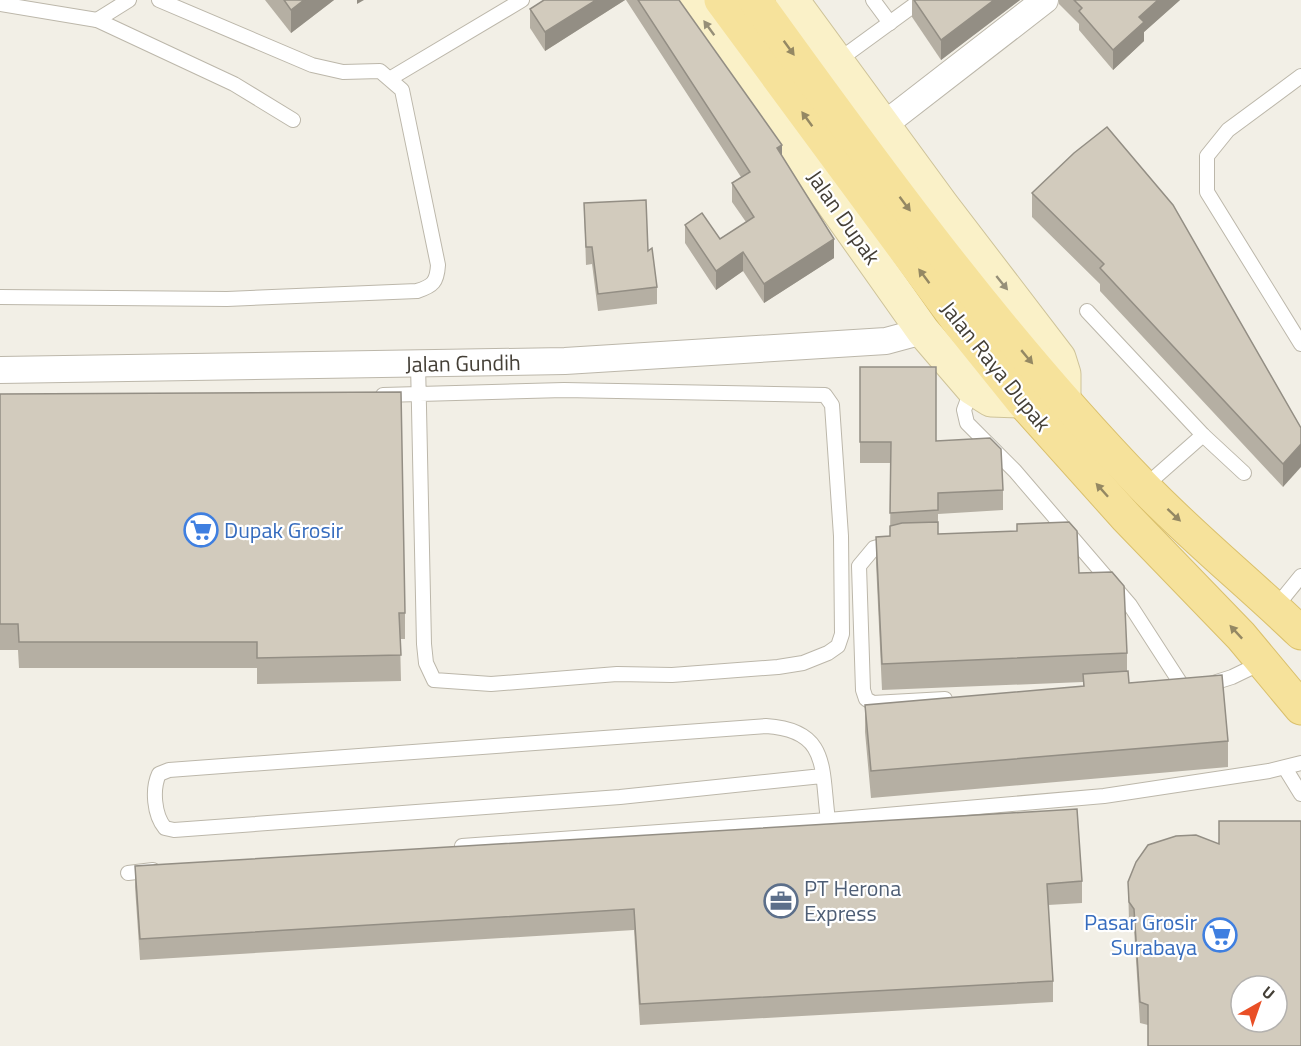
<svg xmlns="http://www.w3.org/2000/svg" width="1301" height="1046" font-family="'Titillium Web',sans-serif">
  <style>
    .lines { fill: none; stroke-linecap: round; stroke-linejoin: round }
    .lane-casing { stroke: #bcb7aa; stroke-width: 16 }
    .street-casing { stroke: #bcb7aa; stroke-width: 28 }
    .secondary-casing { stroke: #cec399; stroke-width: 35 }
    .primary-casing { stroke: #dac06c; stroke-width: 35 }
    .lane { stroke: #fff; stroke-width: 14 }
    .street { stroke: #fff; stroke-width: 26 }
    .secondary { stroke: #faf1c8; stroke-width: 33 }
    .primary { stroke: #f6e29b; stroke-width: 33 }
    .wall { fill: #b5afa3 }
    .shaded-wall { fill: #938e84 }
    .building { fill: #d2cbbd; stroke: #938e84; stroke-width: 1.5; fill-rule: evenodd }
    .oneway { fill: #968f78 }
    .oneway2 { fill: #948863 }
    .labels { text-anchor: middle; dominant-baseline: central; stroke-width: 4.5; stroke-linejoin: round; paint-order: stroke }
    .street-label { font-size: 22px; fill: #443f36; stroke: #fff }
    .shop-label { font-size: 22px; fill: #366cbe; stroke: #fff; text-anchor: start }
    .service-label { font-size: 22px; fill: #4e5e75; stroke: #fff; text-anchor: start }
  </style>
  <rect width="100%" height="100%" fill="#f2efe6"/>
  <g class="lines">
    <defs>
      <g id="lane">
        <polyline points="873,0 890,23"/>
        <polyline points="0,4 97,20 234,84 293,120"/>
        <polyline points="97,20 129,0"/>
        <polyline points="836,62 921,0"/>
        <polyline points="1301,76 1228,130 1207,156 1207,192 1301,344"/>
        <polyline points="391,78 522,0"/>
        <path d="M0 297 227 299 417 291C433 286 437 282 438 265L402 90 380 71 343 72 312 65 159 0"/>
        <polyline points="1087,311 1203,435 1244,473"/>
        <polyline points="972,388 964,410 967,423 1015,471 1130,605 1183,687"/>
        <polyline points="383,395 564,390 825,395 832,405 841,536 842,634 838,646 828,653 803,663 778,667 672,675 617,674 491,684 434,680 426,663 424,644 419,408 418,364"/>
        <polyline points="1144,487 1203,435"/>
        <polyline points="892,543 874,548 859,566 863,690 866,699 873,703 945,699"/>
        <polyline points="1275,608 1301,576"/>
        <polyline points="1207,685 1232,677 1261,663"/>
        <polyline points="1285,768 1301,794"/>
        <path d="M822 776 620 797 174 830 165 828C154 815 152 789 159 774L169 770 766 726C830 730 821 769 828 820"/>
        <polyline points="462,846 828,820 1104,796 1269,771 1301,763"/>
        <polyline points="128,873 153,870"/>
      </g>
      <g id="street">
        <polyline points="885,124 1045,0"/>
        <polyline points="0,370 565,361 886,341 923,331"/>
      </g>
      <g id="secondary">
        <polyline points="689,0 923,331 972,388 991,400 1022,401"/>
        <polyline points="792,0 942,205 1059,358 1064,374 1064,401"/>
      </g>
      <g id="primary">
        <polyline points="721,0 960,324 1022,401 1126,517 1241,636 1301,708"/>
        <path d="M755 0C876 168 998 336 1142 485 1192 537 1249 583 1301 633"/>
      </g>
    </defs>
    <use href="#lane" class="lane-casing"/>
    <use href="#street" class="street-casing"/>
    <use href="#secondary" class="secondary-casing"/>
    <use href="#primary" class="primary-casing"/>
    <use href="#lane" class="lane"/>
    <use href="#street" class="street"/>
    <use href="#secondary" class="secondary"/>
    <use href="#primary" class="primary"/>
  </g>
  <g class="wall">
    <polygon points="265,0 334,0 291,33"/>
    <polygon points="625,0 545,51 530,28 530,9"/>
    <polygon points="626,0 679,0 782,156 834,258 764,303 743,271 716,290 685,243 685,225 720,239 746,222 732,202 732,183 741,177"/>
    <polygon points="912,0 1020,0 941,60 912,17"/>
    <polygon points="1059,0 1180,0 1144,32 1144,41 1113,70 1079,30 1079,24 1059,4"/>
    <polygon points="1032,193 1301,428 1283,487 1100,291 1100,284 1032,217"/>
    <polygon points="584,203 648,251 657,287 657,304 598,311 592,264 586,265"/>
    <polygon points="860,367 936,441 1003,490 1003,510 938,514 938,534 1017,531 1017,524 1079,573 1127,653 1127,671 1129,683 1228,741 1228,767 871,798 865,732 865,705 1083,687 1083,682 882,690 876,563 876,537 890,536 891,463 860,463"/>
    <polygon points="0,394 405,613 405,639 400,639 401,681 257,684 257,668 19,668 18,650 0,650"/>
    <polygon points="1301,821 1148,1025 1140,1023 1134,929 1129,922 1128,882 1219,843"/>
    <polygon points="135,866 1082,881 1082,903 1048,905 1053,981 1053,1002 640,1025 634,930 140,960 135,887"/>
  </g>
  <g class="shaded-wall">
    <polygon points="304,0 334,0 291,33 291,10"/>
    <polygon points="357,0 364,0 357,4"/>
    <polygon points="596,0 625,0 545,51 545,32"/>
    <polygon points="994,0 1020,0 941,60 941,40"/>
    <polygon points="1158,0 1180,0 1144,32 1144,41 1113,70 1113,50 1139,17"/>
    <polygon points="782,145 782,163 777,148"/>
    <polygon points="834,239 834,258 764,303 764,284"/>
    <polygon points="743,252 743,271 716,290 716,271"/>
    <polygon points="1301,444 1301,467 1283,487 1283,464"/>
  </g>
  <g class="building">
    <polygon points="284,0 304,0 291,10"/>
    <polygon points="544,0 596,0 545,32 530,9"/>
    <polygon points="638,0 679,0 782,145 777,148 834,239 764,284 743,252 716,271 685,225 702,213 720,239 754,217 732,183 750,172"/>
    <polygon points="914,0 994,0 941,40"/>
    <polygon points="1074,0 1158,0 1139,17 1144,22 1113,50 1079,11 1082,8"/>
    <polygon points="1107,127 1173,205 1301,428 1301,444 1283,464 1100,268 1104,264 1032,193 1074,153"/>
    <polygon points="646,200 648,251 652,248 657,287 598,294 592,247 586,247 584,203"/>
    <polygon points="860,367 936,367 936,441 990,438 1001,449 1003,490 938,493 938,510 890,513 891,442 860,442"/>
    <polygon points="401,392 405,613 399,613 401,655 257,658 257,642 19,642 18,624 0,624 0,394"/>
    <polygon points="938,522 938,534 1017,531 1017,524 1069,522 1077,531 1079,573 1112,572 1124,586 1127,653 882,664 876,537 890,536 890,526 902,523"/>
    <polygon points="1128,671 1129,683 1222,675 1228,741 871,771 865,705 1084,686 1083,674"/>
    <polygon points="1077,809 1082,881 1047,884 1053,981 640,1004 634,909 140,939 135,866"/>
    <path d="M1219 821H1301V1046H1148V1005L1140 1002 1134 909 1129 902 1128 882 1136 862 1148 845 1176 836 1196 835 1219 844ZM1241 986H1277V1022H1241Z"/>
  </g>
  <defs><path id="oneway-solid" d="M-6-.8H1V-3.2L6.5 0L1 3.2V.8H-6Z" transform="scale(1.5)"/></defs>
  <g class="oneway">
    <use href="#oneway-solid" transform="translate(709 28) rotate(-126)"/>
    <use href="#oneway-solid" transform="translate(1002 283) rotate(51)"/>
  </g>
  <g class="oneway2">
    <use href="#oneway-solid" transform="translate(789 48) rotate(54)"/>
    <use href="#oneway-solid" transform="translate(807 119) rotate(-126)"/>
    <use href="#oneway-solid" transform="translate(905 204) rotate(53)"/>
    <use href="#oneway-solid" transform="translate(924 276) rotate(-127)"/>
    <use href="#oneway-solid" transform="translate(1027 357) rotate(50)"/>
    <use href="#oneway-solid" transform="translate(1102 490) rotate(-132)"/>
    <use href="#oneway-solid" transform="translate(1174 515) rotate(43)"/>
    <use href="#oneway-solid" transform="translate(1236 632) rotate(-133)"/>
  </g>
  <defs>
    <symbol id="supermarket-ring" viewBox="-11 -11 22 22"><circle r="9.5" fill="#fff" stroke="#3f7fe0" stroke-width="1.5"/><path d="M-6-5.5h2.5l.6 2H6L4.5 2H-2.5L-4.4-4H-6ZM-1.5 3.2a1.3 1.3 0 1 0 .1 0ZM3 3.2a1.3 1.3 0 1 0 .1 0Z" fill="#3f7fe0"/></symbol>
    <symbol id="office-ring" viewBox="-11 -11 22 22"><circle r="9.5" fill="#fff" stroke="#5c6f8a" stroke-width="1.5"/><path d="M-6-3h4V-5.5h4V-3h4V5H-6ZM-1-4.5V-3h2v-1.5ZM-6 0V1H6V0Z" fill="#5c6f8a"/></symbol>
  </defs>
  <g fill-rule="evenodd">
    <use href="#supermarket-ring" x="182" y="511" width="38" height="38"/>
    <use href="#office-ring" x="762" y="882" width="38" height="38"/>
    <use href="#supermarket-ring" x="1201" y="916" width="38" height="38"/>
  </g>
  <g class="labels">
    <g class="street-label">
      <text transform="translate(844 217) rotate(55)">Jalan Dupak</text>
      <text transform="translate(463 363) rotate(-1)">Jalan Gundih</text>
      <text transform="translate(996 366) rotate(51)">Jalan Raya Dupak</text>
    </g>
    <g class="shop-label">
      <text x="224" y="530">Dupak Grosir</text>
      <text x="1197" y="922" text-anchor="end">Pasar Grosir<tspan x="1197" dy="25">Surabaya</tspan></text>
    </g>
    <g class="service-label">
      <text x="804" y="888">PT Herona<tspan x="804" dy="25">Express</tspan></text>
    </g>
  </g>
  <g transform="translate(1259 1004) rotate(40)"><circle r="28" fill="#ffffff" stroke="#b4b2af" stroke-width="1.5"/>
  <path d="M0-4.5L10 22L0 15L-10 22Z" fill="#e94f26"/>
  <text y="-9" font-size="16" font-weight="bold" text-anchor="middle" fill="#443f36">U</text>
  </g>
</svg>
